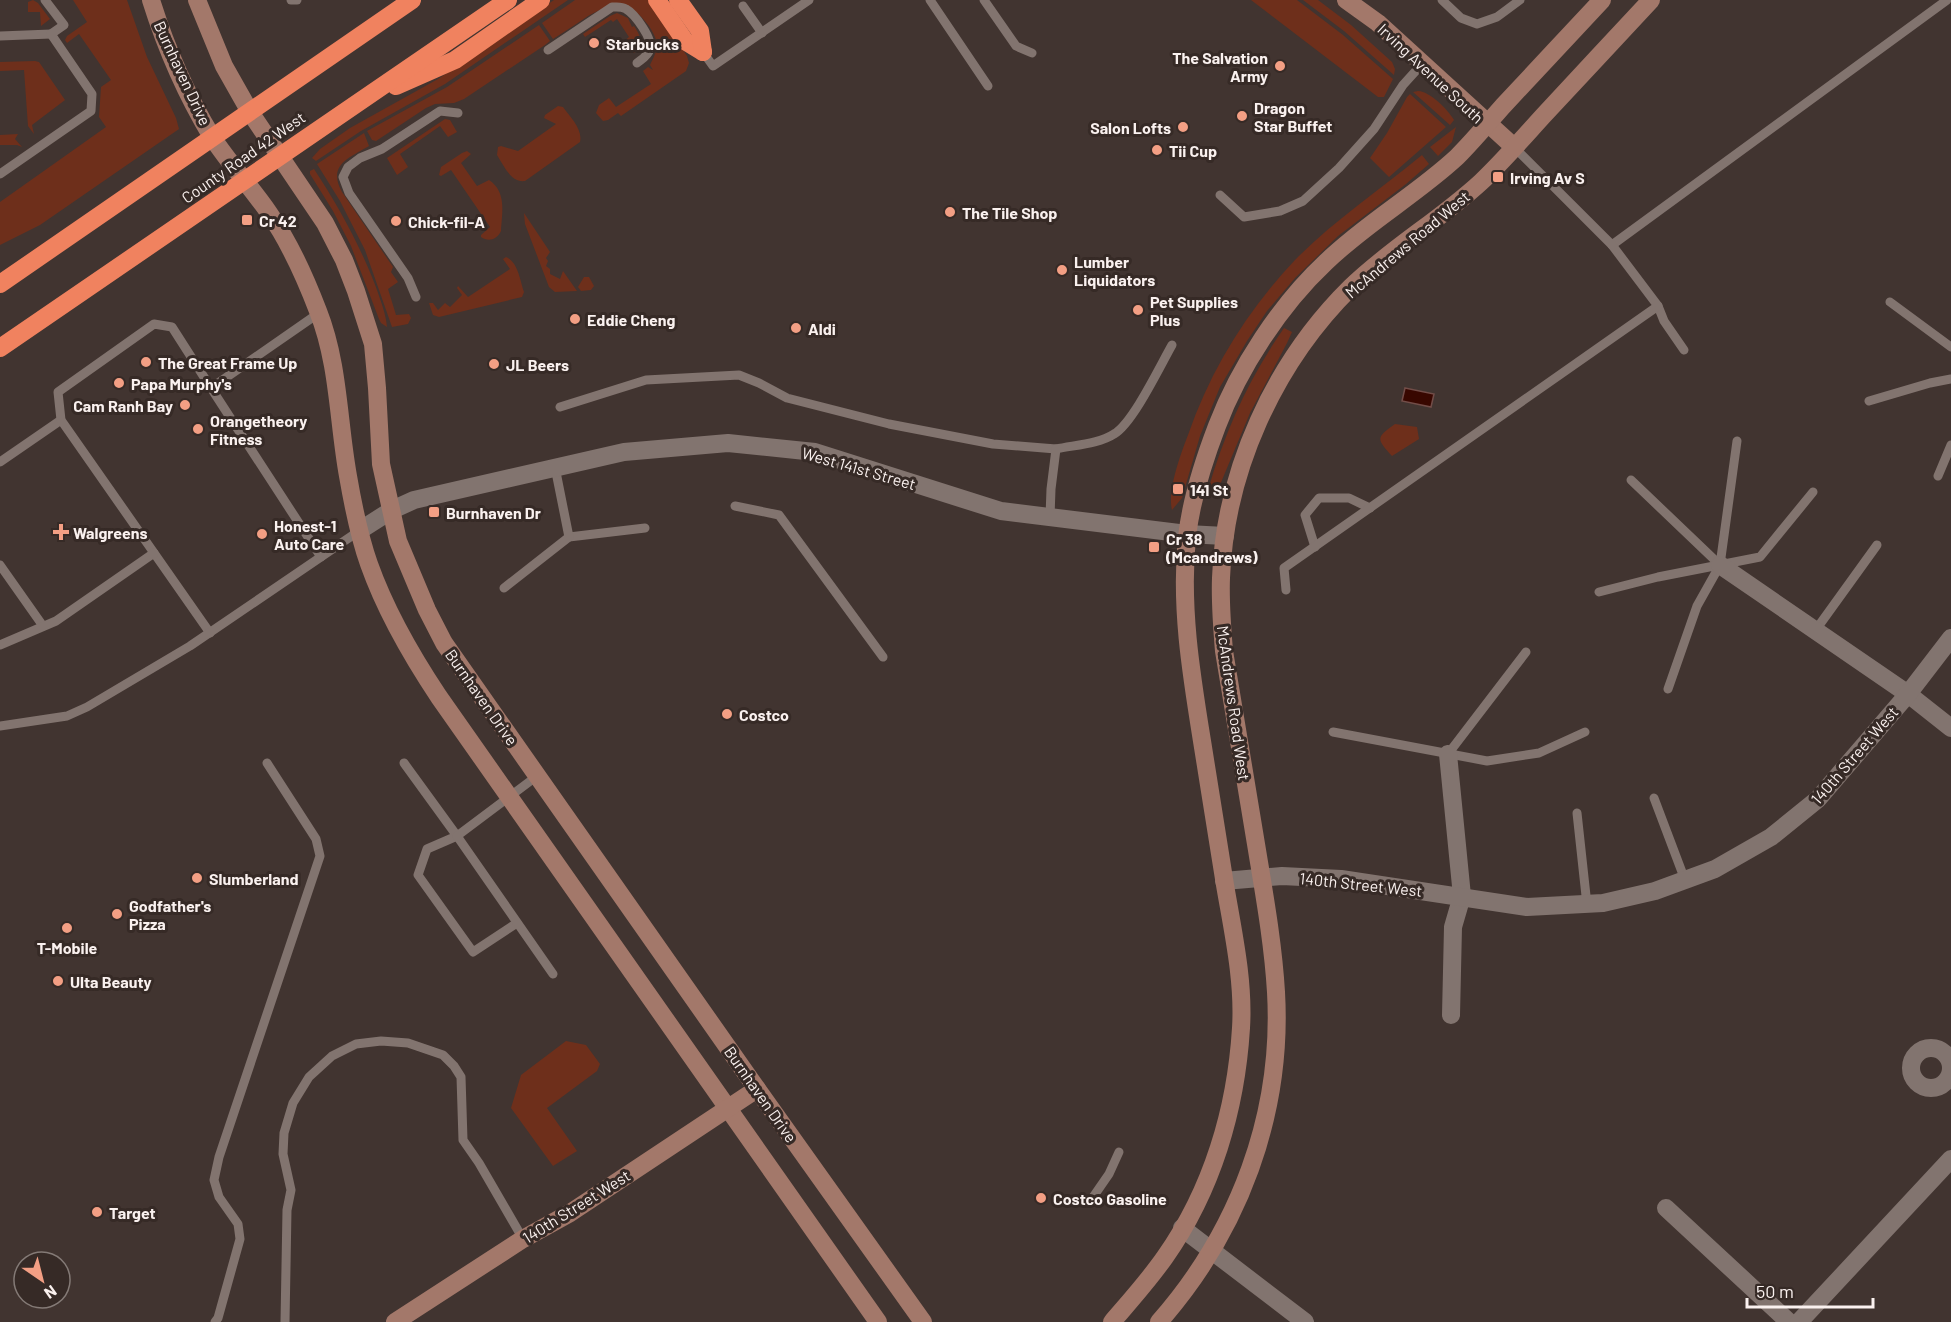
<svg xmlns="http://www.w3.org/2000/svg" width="1951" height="1322" font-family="Barlow,sans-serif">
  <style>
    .green { fill: #6e2f1b }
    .water { fill: #380700; stroke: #724d48; stroke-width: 1.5 }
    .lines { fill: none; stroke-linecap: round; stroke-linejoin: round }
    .lane { stroke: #82746f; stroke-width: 9 }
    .street { stroke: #82746f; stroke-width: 18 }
    .secondary { stroke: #a3786a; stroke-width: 18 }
    .highway { stroke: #f0825f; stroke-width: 18 }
    .poi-dot { fill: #f39f84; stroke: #362a26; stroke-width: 2 }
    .labels { text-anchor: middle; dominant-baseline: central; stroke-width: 6; stroke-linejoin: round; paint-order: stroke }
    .poi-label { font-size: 16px; font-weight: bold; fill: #faf1ef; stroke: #362a26; text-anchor: start }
    .street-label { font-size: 16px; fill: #faf1ef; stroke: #362a26 }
  </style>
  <rect width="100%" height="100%" fill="#413430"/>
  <g class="green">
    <polygon points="33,0 38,3 50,19 41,26 40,12 28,12 28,2"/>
    <polygon points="73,0 127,0 147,57 176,118 179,129 40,225 0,245 0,202 106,127 99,117 101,87 111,80 79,34 67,43 65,40 67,36 87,22"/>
    <polygon points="554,0 568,0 445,84 361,131 316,161 312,158 320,149 350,128 438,79"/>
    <path d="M575 0H650L687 56 689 63 686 71 621 116 618 113 608 120 603 121 596 113 599 105 609 98 616 107 651 84 643 71 648 67 653 70 650 65C659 47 660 44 649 26 629 0 618 0 588 16 577 24 565 31 553 39L542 23Z"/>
    <polygon points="1251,0 1297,0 1343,35 1393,79 1384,97 1378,97"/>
    <polygon points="1303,0 1318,0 1351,25 1392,62 1395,69 1394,75 1344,31"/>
    <path d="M617 13 628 18 632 27 634 26C641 36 644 45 634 53H630L623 42 629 37 617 19 613 22 611 20 585 37 583 34 610 16Z"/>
    <polygon points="539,25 550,41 545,45 464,99 454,103 435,104 426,108 376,141 372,140 367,131 447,87"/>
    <polygon points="35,61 39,62 65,100 32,125 34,134 28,126 24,70 0,71 0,62"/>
    <path d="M1418 91C1431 92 1447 109 1454 120L1450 125 1413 92Z"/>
    <polygon points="1410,94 1446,127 1389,177 1370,158 1387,133 1407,97"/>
    <path d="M558 106 563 107C570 117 583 129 580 142L525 181C511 183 504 166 497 155L498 147 501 146 518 151 556 124 544 118 545 115Z"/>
    <polygon points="445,119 450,120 457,132 448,137 440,126 400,154 408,167 397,175 387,158"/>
    <polygon points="1456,127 1452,142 1438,156 1430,147"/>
    <path d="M364 133 369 146C349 158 327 165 342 192L393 267 391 272 398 282 388 289 396 315 409 314 411 318 408 324 392 327 365 250 340 201 317 164Z"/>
    <polygon points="18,134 15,139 22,147 17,145 0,145 0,135"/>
    <path d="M467 151 471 154 461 163 477 186 489 180C507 192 502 213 501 231 497 240 488 242 481 237V235L490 227 451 170 441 176 439 175 441 167 462 153Z"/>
    <path d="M1422 155 1429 164 1406 184 1338 236 1295 278 1267 311 1247 341 1220 387 1200 436 1182 498 1172 510C1167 491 1181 453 1188 435 1211 369 1247 311 1295 260 1333 221 1380 190 1422 155Z"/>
    <path d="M314 169C339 207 361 247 377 290 381 302 386 314 387 327L381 323 379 319 351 246 333 211 310 174V171Z"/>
    <polygon points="524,213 550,252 546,258 548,261 546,266 550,269 550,274 560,279 563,271 577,291 555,292 549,287 525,224"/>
    <path d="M506 257C518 262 520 280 524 292L522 297 439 317 433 315 429 303H433L438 310 445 303 450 307 462 295 457 288 458 286 468 297 510 269 503 259Z"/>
    <polygon points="584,277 589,277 594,286 591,290 581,291 578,287"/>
    <path d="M1284 328 1292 332 1287 343 1250 413 1217 492 1208 490C1225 431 1249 378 1284 328Z"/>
    <path d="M1395 424 1417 427 1419 439 1392 456C1377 439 1375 438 1395 424Z"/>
    <polygon points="566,1041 586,1045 600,1064 597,1071 547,1108 577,1151 553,1166 511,1108 521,1075"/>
  </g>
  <polygon class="water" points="1405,388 1434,394 1431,407 1402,401"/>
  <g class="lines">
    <g class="lane">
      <polyline points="291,0 297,0"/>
      <polyline points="930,0 988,86"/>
      <polyline points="984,0 1016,46 1032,53"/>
      <polyline points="1442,0 1461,18 1477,24 1497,17 1520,0"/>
      <polyline points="743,6 762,33"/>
      <polyline points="0,36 51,34"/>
      <path d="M548 50 612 7C617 7 621 6 626 9 635 14 653 39 650 49 648 56 642 59 637 63"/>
      <polyline points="703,52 713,66 809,0"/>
      <polyline points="0,174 91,111 92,94 51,34 64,25 45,0"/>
      <polyline points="1220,195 1244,217 1280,211 1303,201 1339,168 1374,129 1403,85 1422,64"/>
      <polyline points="1612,245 1947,0"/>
      <polyline points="416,297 408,278 349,193 343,177 348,167 360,158 382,149 440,111 458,113"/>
      <polyline points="1890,302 1951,347"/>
      <polyline points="1658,306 1664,321 1684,350"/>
      <polyline points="319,313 211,388 321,557"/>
      <polyline points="1869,401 1930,383 1951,379"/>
      <polyline points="560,407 646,380 739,375 759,383 787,398 889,424 993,444 1056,449"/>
      <polyline points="0,462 61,420"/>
      <polyline points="1938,476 1951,445"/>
      <polyline points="1631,480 1720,565"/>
      <polyline points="735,506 779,515 883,657"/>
      <path d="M1050 517 1051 489 1056 449C1074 445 1099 444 1114 434 1133 423 1160 366 1172 345"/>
      <polyline points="569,537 645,528"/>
      <polyline points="1315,547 1305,515 1319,498 1349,498 1370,508"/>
      <polyline points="0,565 43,626"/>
      <polyline points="504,588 569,537 555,467"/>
      <polyline points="1286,590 1284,568 1658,306 1612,245 1514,147"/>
      <polyline points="1599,592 1658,577 1760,557 1813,492"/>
      <polyline points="1815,631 1877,545"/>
      <polyline points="210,633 61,420 58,392 154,324 172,327 211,388"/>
      <polyline points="0,645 56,621 154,553"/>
      <polyline points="1668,689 1697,606 1720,565 1737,441"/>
      <polyline points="0,726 67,716 87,707 190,646 359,531"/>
      <polyline points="1333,732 1487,761 1539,753 1585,732"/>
      <polyline points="1448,754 1526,652"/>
      <polyline points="404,763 457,836 427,849 418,875 473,952 517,923"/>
      <polyline points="537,776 457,836 553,974"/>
      <polyline points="1654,798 1685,880"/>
      <polyline points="1577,813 1587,905"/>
      <polyline points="1091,1200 1109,1174 1119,1152"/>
      <polyline points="215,1322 218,1318 240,1239 238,1224 219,1197 214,1180 219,1157 320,856 316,839 267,763"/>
      <polyline points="285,1322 287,1210 291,1190 283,1154 284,1133 293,1103 309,1077 332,1056 356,1044 381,1041 408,1043 443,1055 454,1066 461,1077 463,1140 479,1163 523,1239"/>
    </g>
    <g class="street">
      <polyline points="359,531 392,510 414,500 624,452 728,443 815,452 1001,511 1187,534 1225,536"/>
      <polyline points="1720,565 1908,694 1951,728"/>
      <polyline points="1448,754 1462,896 1453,927 1451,1015"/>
      <polyline points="1224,881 1282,876 1341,879 1527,907 1603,903 1655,891 1715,869 1771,837 1818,799 1908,694 1951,638"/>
      <circle cx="1931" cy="1068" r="20"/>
      <polyline points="1666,1208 1789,1322"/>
      <polyline points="1182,1228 1305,1322"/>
      <polyline points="1799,1322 1951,1159"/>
    </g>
    <g class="secondary">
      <path d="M151 0C166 48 186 94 212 137 229 163 251 187 269 213 290 243 305 277 318 311 339 364 338 421 348 476 353 505 359 536 369 564 386 612 411 655 439 697L878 1322"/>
      <polyline points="197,0 224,66 250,112 325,223 344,260 356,291 373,344 377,388 381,464 398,541 427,610 444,643 757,1089 923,1322"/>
      <polyline points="1346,0 1378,23 1514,147"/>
      <polyline points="395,1322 523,1239 570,1213 757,1089"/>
      <path d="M1112 1322C1130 1301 1149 1280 1165 1257 1212 1190 1236 1110 1241 1028 1244 981 1233 932 1225 885 1217 837 1210 789 1202 741 1191 673 1180 606 1187 537 1191 500 1204 460 1217 426 1239 368 1280 305 1326 262 1366 223 1416 195 1457 157 1473 141 1488 123 1503 106 1536 71 1569 35 1602 0"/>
      <path d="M1159 1322C1239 1231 1283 1114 1276 992 1273 942 1264 893 1256 844 1245 779 1234 715 1224 651 1222 627 1220 603 1221 578 1225 471 1274 363 1351 287 1391 248 1440 220 1481 182 1503 161 1523 138 1543 116 1579 77 1615 39 1651 0"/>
    </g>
    <g class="highway">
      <polyline points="657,0 685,41 703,52"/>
      <polyline points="678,0 700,31 703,52"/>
      <polyline points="396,86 455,60 541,0"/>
      <polyline points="0,284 412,0"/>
      <polyline points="0,348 508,0"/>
    </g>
  </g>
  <g class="poi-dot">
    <circle cx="594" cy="43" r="6"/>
    <circle cx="1280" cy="66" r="6"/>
    <circle cx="1242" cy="116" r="6"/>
    <circle cx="1183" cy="127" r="6"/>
    <circle cx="1157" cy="150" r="6"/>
    <rect x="1492" y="171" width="12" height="12" rx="3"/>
    <circle cx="950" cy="212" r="6"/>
    <rect x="241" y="214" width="12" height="12" rx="3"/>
    <circle cx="396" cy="221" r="6"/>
    <circle cx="1062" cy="270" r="6"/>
    <circle cx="1138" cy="310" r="6"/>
    <circle cx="575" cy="319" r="6"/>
    <circle cx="796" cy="328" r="6"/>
    <circle cx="146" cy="362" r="6"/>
    <circle cx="494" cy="364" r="6"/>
    <circle cx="119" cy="383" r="6"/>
    <circle cx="185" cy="405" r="6"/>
    <circle cx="198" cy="429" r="6"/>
    <rect x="1172" y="483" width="12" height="12" rx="3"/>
    <rect x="428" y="506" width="12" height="12" rx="3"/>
    <path d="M58 523h6v6h6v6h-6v6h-6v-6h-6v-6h6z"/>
    <circle cx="262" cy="534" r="6"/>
    <rect x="1148" y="541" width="12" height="12" rx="3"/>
    <circle cx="727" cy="714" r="6"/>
    <circle cx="197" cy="878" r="6"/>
    <circle cx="117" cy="914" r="6"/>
    <circle cx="67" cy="928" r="6"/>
    <circle cx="58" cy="981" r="6"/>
    <circle cx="1041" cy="1198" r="6"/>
    <circle cx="97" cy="1212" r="6"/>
  </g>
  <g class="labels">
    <g class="poi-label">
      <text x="606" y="43">Starbucks</text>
      <text x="1268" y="57" text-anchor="end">The Salvation<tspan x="1268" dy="18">Army</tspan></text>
      <text x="1254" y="107">Dragon<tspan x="1254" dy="18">Star Buffet</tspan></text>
      <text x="1171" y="127" text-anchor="end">Salon Lofts</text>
      <text x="1169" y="150">Tii Cup</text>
      <text x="1510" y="177">Irving Av S</text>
      <text x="962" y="212">The Tile Shop</text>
      <text x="259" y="220">Cr 42</text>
      <text x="408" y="221">Chick-fil-A</text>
      <text x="1074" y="261">Lumber<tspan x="1074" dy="18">Liquidators</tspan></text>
      <text x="1150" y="301">Pet Supplies<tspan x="1150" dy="18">Plus</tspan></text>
      <text x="587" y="319">Eddie Cheng</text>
      <text x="808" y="328">Aldi</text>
      <text x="158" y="362">The Great Frame Up</text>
      <text x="506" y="364">JL Beers</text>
      <text x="131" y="383">Papa Murphy's</text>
      <text x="173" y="405" text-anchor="end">Cam Ranh Bay</text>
      <text x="210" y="420">Orangetheory<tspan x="210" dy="18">Fitness</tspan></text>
      <text x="1190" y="489">141 St</text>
      <text x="446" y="512">Burnhaven Dr</text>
      <text x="274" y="525">Honest-1<tspan x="274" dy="18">Auto Care</tspan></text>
      <text x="73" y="532">Walgreens</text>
      <text x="1166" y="538">Cr 38<tspan x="1166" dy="18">(Mcandrews)</tspan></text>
      <text x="739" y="714">Costco</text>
      <text x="209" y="878">Slumberland</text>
      <text x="129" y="905">Godfather's<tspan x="129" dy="18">Pizza</tspan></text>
      <text x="67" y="947" text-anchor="middle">T-Mobile</text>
      <text x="70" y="981">Ulta Beauty</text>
      <text x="1053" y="1198">Costco Gasoline</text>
      <text x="109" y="1212">Target</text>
    </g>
    <g class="street-label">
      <text transform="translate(183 73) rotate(65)">Burnhaven Drive</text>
      <text transform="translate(1431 73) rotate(43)">Irving Avenue South</text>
      <text transform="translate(243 157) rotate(-35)">County Road 42 West</text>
      <text transform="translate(1407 244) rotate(-40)">McAndrews Road West</text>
      <text transform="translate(859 468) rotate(16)">West 141st Street</text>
      <text transform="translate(482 697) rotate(55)">Burnhaven Drive</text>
      <text transform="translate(1234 703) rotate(82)">McAndrews Road West</text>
      <text transform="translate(1854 755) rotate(-49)">140th Street West</text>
      <text transform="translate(1361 884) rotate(6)">140th Street West</text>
      <text transform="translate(761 1094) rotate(55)">Burnhaven Drive</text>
      <text transform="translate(576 1206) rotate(-32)">140th Street West</text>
    </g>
  </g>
  <g transform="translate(42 1280) rotate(145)"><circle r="28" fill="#362a26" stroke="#847a76" stroke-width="1.5"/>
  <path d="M0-4.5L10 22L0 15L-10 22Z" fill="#f39f84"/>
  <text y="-9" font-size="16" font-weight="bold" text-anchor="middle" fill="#faf1ef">N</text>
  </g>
  <path d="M1747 1298v9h126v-9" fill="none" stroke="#faf1ef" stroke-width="3"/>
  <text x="1756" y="1298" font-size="18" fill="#faf1ef" stroke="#362a26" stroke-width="4.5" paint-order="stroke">50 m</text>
</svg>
